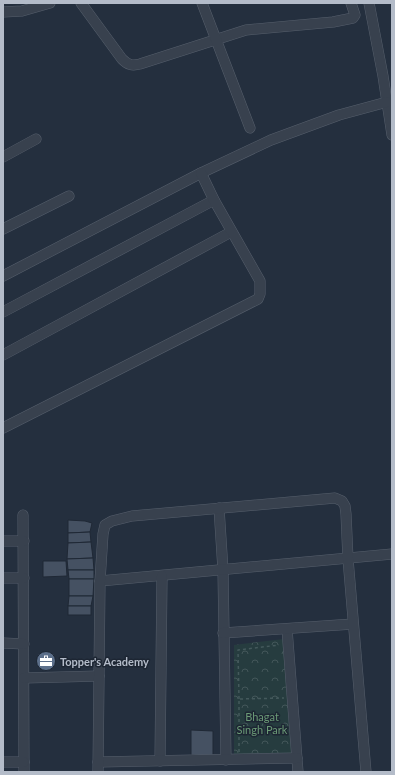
<svg xmlns="http://www.w3.org/2000/svg" width="395" height="775" font-family="Lato,sans-serif">
  <style>
    .park { fill: url(#park-crowns) }
    .building { fill: #455162; stroke: #1f2835 }
    .lines { fill: none; stroke-linecap: round; stroke-linejoin: round }
    .minor-casing { stroke: #565f6c; stroke-width: 11 }
    .path { stroke: #44595c; stroke-width: 1.5; stroke-dasharray: 3 3; stroke-linecap: butt }
    .minor { stroke: #38414e; stroke-width: 10 }
    .labels { text-anchor: middle; dominant-baseline: central; stroke-width: 3; stroke-linejoin: round; paint-order: stroke }
    .poi-label { font-size: 11px; font-weight: bold; fill: #b4bcc9; stroke: #1d2633; text-anchor: start }
    .park-label { font-size: 11px; fill: #6b9a76; stroke: #1d2633 }
  </style>
  <defs>
    <pattern id="park-crowns" width="20" height="18" patternUnits="userSpaceOnUse"><rect width="20" height="18" fill="#263c3f"/><path d="M2 6a3 3 0 1 1 6 0M12 15a3 3 0 1 1 6 0" fill="none" stroke="#435659"/></pattern>
  </defs>
  <rect width="100%" height="100%" fill="#242f3e"/>
  <polygon class="park" points="284,639 294,755 234,757 234,645"/>
  <g class="building">
    <polygon points="68,520 85,521 92,523 90,532 68,533"/>
    <polygon points="90,532 91,542 68,543 68,533"/>
    <polygon points="91,542 93,558 67,559 68,543"/>
    <polygon points="93,558 94,570 68,570 67,559"/>
    <polygon points="43,561 66,561 67,576 43,577"/>
    <polygon points="68,570 94,570 94,579 69,579"/>
    <polygon points="69,579 94,579 93,596 69,596"/>
    <polygon points="69,596 93,596 91,606 68,606"/>
    <rect x="68" y="606" width="23" height="9"/>
    <polygon points="191,730 213,731 213,756 191,755"/>
  </g>
  <g class="lines">
    <defs>
      <g id="minor">
        <path d="M81 3 122 59C128 65 132 66 140 64L246 30 333 22 353 18 355 15 351 3"/>
        <polyline points="202,3 250,128"/>
        <polyline points="369,3 383,76 392,135"/>
        <polyline points="3,12 22,11 50,3"/>
        <polyline points="3,157 36,139"/>
        <polyline points="3,229 69,196"/>
        <polyline points="3,276 201,173 271,140 339,115 387,102"/>
        <polyline points="3,312 214,200"/>
        <polyline points="3,355 231,232"/>
        <polyline points="3,428 258,299 260,294 260,281 214,200 201,173"/>
        <polyline points="219,508 223,570 226,760"/>
        <polyline points="23,515 24,772"/>
        <polyline points="3,541 24,541"/>
        <polyline points="3,578 24,578"/>
        <polyline points="100,581 392,554"/>
        <polyline points="287,629 298,772"/>
        <polyline points="223,633 353,624"/>
        <polyline points="3,643 24,644"/>
        <polyline points="24,678 99,676"/>
        <polyline points="160,761 162,576"/>
        <polyline points="3,762 24,762"/>
        <polyline points="98,762 297,758"/>
        <polyline points="98,772 100,581 103,534 105,525 112,521 132,516 335,498 342,501 345,506 346,514 348,559 366,772"/>
      </g>
    </defs>
    <use href="#minor" class="minor-casing"/>
    <g class="path">
      <polyline points="239,699 238,650 279,645"/>
      <polyline points="239,752 239,699 284,698"/>
    </g>
    <use href="#minor" class="minor"/>
  </g>
  <defs>
    <symbol id="office-disc" viewBox="-11 -11 22 22"><circle r="9.5" fill="#5c6f8a" stroke="#1d2633"/><path d="M-6-3h4V-5.5h4V-3h4V5H-6ZM-1-4.5V-3h2v-1.5ZM-6 0V1H6V0Z" fill="#fff"/></symbol>
  </defs>
  <g fill-rule="evenodd">
    <use href="#office-disc" x="35" y="650" width="22" height="22"/>
  </g>
  <g class="labels">
    <g class="poi-label">
      <text x="60" y="661">Topper's Academy</text>
    </g>
    <g class="park-label">
      <text x="262" y="716">Bhagat<tspan x="262" dy="13">Singh Park</tspan></text>
    </g>
  </g>
  <rect width="395" height="775" fill="none" stroke="#b4bcc9" stroke-width="8"/>
</svg>
